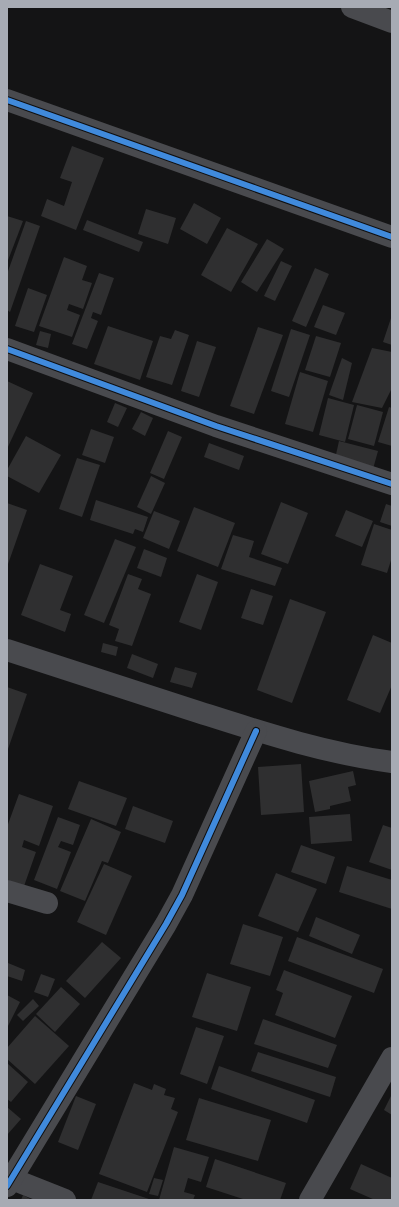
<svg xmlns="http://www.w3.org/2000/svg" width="399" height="1207" font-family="'Space Grotesk',sans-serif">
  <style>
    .building { fill: #2f2f30 }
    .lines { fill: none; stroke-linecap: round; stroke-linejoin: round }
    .street { stroke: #494a4e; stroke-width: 22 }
    .cycleway-casing { stroke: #0f0f10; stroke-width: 8 }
    .cycleway { stroke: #408adc; stroke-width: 6 }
  </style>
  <rect width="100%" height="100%" fill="#141415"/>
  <g class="building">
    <polygon points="72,146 104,158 76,230 41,216 47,199 64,206 72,182 60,178"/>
    <polygon points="194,203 221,218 207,244 180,229"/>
    <polygon points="146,209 176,218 168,244 138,234"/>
    <polygon points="7,216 23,221 7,263"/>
    <polygon points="87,220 143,242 139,252 83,230"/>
    <polygon points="26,221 40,226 10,312 7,310 7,274"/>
    <polygon points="227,228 258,244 231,292 201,275"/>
    <polygon points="267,239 284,249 257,292 241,282"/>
    <polygon points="64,257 87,266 82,280 92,283 83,309 69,304 67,310 80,315 72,337 39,326"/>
    <polygon points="281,261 292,266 275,301 264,296"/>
    <polygon points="315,268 329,274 306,327 292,321"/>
    <polygon points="99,273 114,278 101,315 93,312 91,318 98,321 87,349 72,344"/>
    <polygon points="28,288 47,295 34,332 15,326"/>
    <polygon points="323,305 345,313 336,335 314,327"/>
    <polygon points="392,315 392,345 383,342"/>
    <polygon points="108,326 153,341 140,380 94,364"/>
    <polygon points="258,327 283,335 254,414 230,406"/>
    <polygon points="291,329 310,335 289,397 271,391"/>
    <polygon points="175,330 189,335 172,385 146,377 160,336 171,339"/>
    <polygon points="40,331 51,334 48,348 36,345"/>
    <polygon points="316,336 341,343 330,377 305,370"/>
    <polygon points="197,341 216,347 199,397 181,391"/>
    <polygon points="372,348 392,352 392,388 382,408 352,402"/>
    <polygon points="342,358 352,363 343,400 329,395"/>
    <polygon points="300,372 328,381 313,432 285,424"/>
    <polygon points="7,381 33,393 7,449"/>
    <polygon points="328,398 354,405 345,442 319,435"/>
    <polygon points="115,403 127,408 118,427 107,422"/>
    <polygon points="357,405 383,412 374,446 348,439"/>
    <polygon points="389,407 392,408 392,446 378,442"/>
    <polygon points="141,412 153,418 145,436 132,429"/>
    <polygon points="91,429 114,437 105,463 82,455"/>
    <polygon points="168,431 182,437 164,479 150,473"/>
    <polygon points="26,436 61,455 39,493 7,476 7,470"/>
    <polygon points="339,441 378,451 373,469 335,459"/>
    <polygon points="209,443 244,456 239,470 204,457"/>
    <polygon points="77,458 100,465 82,517 59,509"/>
    <polygon points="151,476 165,483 151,514 137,507"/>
    <polygon points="96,500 148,517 143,532 135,529 133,534 90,520"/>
    <polygon points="281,502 308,513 288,564 261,554"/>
    <polygon points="7,503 27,510 7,567"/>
    <polygon points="386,504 392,506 392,526 380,522"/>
    <polygon points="194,507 235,523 218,567 177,551"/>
    <polygon points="346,510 373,521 362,547 335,536"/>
    <polygon points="154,511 180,521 169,549 143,538"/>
    <polygon points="374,524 392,530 392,557 387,573 361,565"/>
    <polygon points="233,535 254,541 249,557 282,568 275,586 221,569"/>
    <polygon points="115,539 136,547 104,623 84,615"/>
    <polygon points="144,549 167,558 161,577 137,568"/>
    <polygon points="40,564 73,576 60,610 71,614 65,632 21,615"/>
    <polygon points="128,574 142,579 138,589 151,594 132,646 115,641 119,629 109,625"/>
    <polygon points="197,574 218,582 201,630 179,622"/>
    <polygon points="251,589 273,596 263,625 241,618"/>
    <polygon points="290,599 326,612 292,703 257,690"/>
    <polygon points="373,635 392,643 392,685 380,713 347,700"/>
    <polygon points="103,643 118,647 116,656 101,652"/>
    <polygon points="132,654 158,664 153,678 127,668"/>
    <polygon points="175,667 197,673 192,688 170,682"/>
    <polygon points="7,687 27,694 7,752"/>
    <polygon points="301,764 304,812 261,815 258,767"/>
    <polygon points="353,771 356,785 348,787 351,801 330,806 330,809 315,812 309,781"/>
    <polygon points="79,781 127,798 116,826 68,809"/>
    <polygon points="19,794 53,806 39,846 24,840 22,847 36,852 23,889 7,883 7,827"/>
    <polygon points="133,806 173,821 165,843 125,829"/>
    <polygon points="350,814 352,841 311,844 309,817"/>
    <polygon points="58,817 80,825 73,845 61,841 58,847 71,852 57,889 34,880"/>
    <polygon points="91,819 121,832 108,863 102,861 85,901 60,891"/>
    <polygon points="383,825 392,828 392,870 369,862"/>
    <polygon points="301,845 335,857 326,884 291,872"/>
    <polygon points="104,864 132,876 106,935 77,922"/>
    <polygon points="347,866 392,880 392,909 339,892"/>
    <polygon points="276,873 317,889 298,932 258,916"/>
    <polygon points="316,917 360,935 352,954 309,936"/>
    <polygon points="243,924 283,937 270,976 230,964"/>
    <polygon points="297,937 383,969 374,993 288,961"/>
    <polygon points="102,942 121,958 85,998 66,981"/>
    <polygon points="8,963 25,970 22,981 7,976 7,965"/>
    <polygon points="284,970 352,996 335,1038 275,1015 283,993 276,990"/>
    <polygon points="207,973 251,987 237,1031 192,1017"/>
    <polygon points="41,974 55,979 48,997 34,992"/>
    <polygon points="61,987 80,1004 55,1032 36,1014"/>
    <polygon points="7,995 20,1002 7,1028"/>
    <polygon points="33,999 39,1006 23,1021 17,1015"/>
    <polygon points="35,1016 69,1046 35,1084 7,1059 7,1048"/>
    <polygon points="263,1019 337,1045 328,1068 254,1044"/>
    <polygon points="196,1027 224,1036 207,1084 180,1074"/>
    <polygon points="258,1052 336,1077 330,1097 251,1071"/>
    <polygon points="7,1063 28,1082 11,1102 7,1099"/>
    <polygon points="219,1066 315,1100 307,1123 211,1089"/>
    <polygon points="134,1083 152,1090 154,1084 166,1089 164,1095 175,1098 171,1109 178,1112 147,1192 99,1174"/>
    <polygon points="392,1094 392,1115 384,1110"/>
    <polygon points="76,1096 96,1104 78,1150 58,1142"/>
    <polygon points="199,1098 271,1120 258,1161 186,1140"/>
    <polygon points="7,1107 21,1119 7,1135"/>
    <polygon points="174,1147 209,1157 201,1182 188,1178 184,1192 195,1195 193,1200 159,1200"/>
    <polygon points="215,1159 286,1183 280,1200 246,1200 206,1187"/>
    <polygon points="361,1164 392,1178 392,1200 375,1200 350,1189"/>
    <polygon points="154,1178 163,1180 158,1196 149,1194"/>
    <polygon points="98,1182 152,1200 91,1200"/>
    <polygon points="23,1195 32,1200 21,1200"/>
  </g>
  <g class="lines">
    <g class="street">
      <polyline points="352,7 392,22"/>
      <polyline points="7,100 392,237"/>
      <polyline points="7,349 216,426 392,484"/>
      <path d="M7 650C69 670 130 690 192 710 258 731 323 753 392 762"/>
      <polyline points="7,891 47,903"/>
      <polyline points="7,1177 65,1200"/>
      <polyline points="7,1186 166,924 182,895 256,731"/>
      <polyline points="310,1200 392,1058"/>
    </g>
    <defs>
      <g id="cycleway">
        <polyline points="7,100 392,237"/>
        <polyline points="7,349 216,426 392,484"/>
        <polyline points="7,1186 166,924 182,895 256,731"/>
      </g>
    </defs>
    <use href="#cycleway" class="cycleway-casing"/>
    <use href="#cycleway" class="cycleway"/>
  </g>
  <rect width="399" height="1207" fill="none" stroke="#a7abb4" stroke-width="16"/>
</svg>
